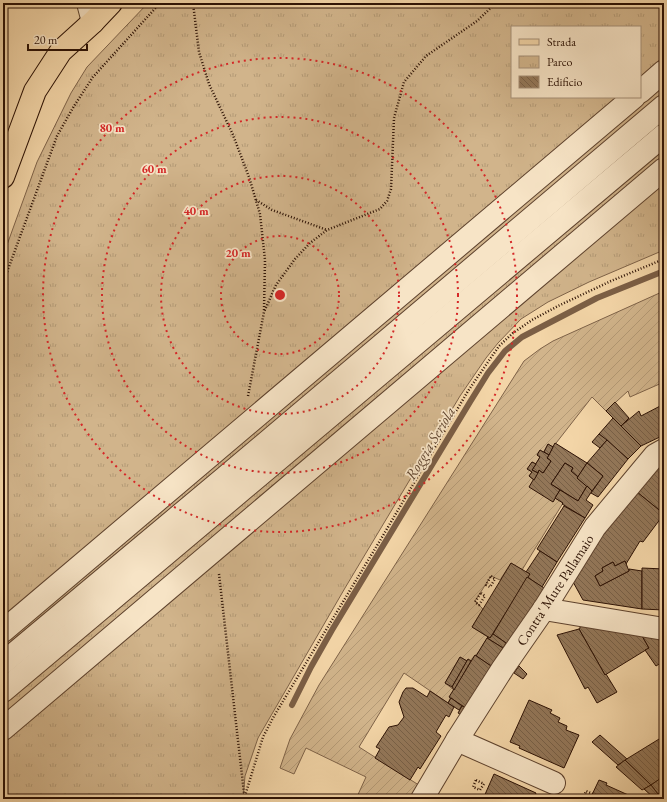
<svg xmlns="http://www.w3.org/2000/svg" width="667" height="802" font-family="'EB Garamond',serif">
  <style>
    .park { fill: url(#park-tufts); stroke: #7e6248; fill-rule: evenodd }
    .garden { fill: url(#garden-furrows); stroke: #7e6248 }
    .lines { fill: none; stroke-linecap: round; stroke-linejoin: round }
    .stream { stroke: #7b5e45; stroke-width: 6 }
    .building { fill: url(#building-back-hatch); stroke: #2c1104 }
    .minor-casing { stroke: #5e422d; stroke-width: 24 }
    .major-casing { stroke: #2c1104; stroke-width: 24 }
    .path { stroke: #2c1104; stroke-width: 2.5; stroke-dasharray: 1 2; stroke-linecap: butt }
    .minor { stroke: #f7e4c6; stroke-width: 22 }
    .major { stroke: #f3d5a7; stroke-width: 22 }
    .ring { fill: none; stroke: #d62828; stroke-width: 2; stroke-dasharray: 2 4 }
    .labels { text-anchor: middle; dominant-baseline: central; stroke-width: 3.5; stroke-linejoin: round; paint-order: stroke }
    .street-label { font-size: 14px; fill: #2c1104; stroke: #f7e4c6 }
    .water-label { font-size: 15px; font-style: italic; fill: #60452f; stroke: #f7e4c6 }
    .centre { fill: #d62828; stroke: #f7e4c6; stroke-width: 2 }
    .ring-label { font-size: 12px; text-anchor: middle; font-weight: bold; fill: #d62828; stroke: #f7e4c6; stroke-width: 3.5; stroke-linejoin: round; paint-order: stroke }
  </style>
  <defs>
    <pattern id="park-tufts" width="24" height="20" patternUnits="userSpaceOnUse"><rect width="24" height="20" fill="#d1b48b"/><path d="M3 7l-1-3M5 7V3M7 7l1-3M15 17l-1-3M17 17v-4M19 17l1-3" fill="none" stroke="#b49a76"/></pattern>
    <pattern id="garden-furrows" width="10" height="10" patternUnits="userSpaceOnUse"><rect width="10" height="10" fill="#d1b48b"/><path d="M-1 1l2-2M0 10L10 0M9 11l2-2" fill="none" stroke="#b49a76"/></pattern>
    <pattern id="building-back-hatch" width="6" height="6" patternUnits="userSpaceOnUse"><rect width="6" height="6" fill="#937759"/><path d="M-1 5l2 2M0 0l6 6M5-1l2 2" fill="none" stroke="#786047"/></pattern>
  </defs>
  <rect width="100%" height="100%" fill="#f3d5a7"/>
  <filter id="stains"><feTurbulence type="fractalNoise" baseFrequency=".005" numOctaves="4"/><feColorMatrix values="0 0 0 0 .2 0 0 0 0 .09 0 0 0 0 .02 0 0 0 .5 -.17"/></filter>
  <radialGradient id="worn" r=".72"><stop offset=".6" stop-color="#630" stop-opacity="0"/><stop offset="1" stop-color="#630" stop-opacity=".3"/></radialGradient>
  <path class="park" d="M148 3H664V250L589 282 548 302 521 319 498 343 486 358 460 396 345 588 258 738 245 776 243 799H13L3 794V256L37 162 71 93 87 67ZM512 27H640V97H512Z"/>
  <polygon class="garden" points="664,291 664,382 630,397 628,391 606,411 592,397 553,447 548,444 543,453 540,451 537,455 540,457 536,464 532,462 528,469 532,472 529,476 534,480 553,502 555,498 563,503 522,570 511,563 500,580 491,576 475,601 483,609 472,627 488,637 476,656 475,655 471,661 468,659 467,661 460,657 445,683 454,690 448,703 404,673 359,747 425,789 420,799 356,799 366,777 306,748 294,774 280,768 290,739 319,685 524,361 540,349 553,341"/>
  <g class="lines">
    <polyline class="stream" points="292,705 311,667 332,630 470,402 488,373 505,351 522,337 597,298 664,271"/>
  </g>
  <g class="building">
    <polygon points="615,402 629,418 621,426 606,411"/>
    <polygon points="664,404 664,435 641,446 621,426 639,411 641,416"/>
    <polygon points="613,418 641,446 628,459 599,434"/>
    <polygon points="599,434 607,440 600,448 592,442"/>
    <polygon points="607,440 628,459 598,497 591,493 603,476 587,463"/>
    <polygon points="555,443 587,463 578,477 571,471 573,468 565,463 551,484 560,490 553,502 529,487 539,470 543,473 551,461 547,458"/>
    <polygon points="548,444 553,447 549,455 544,452"/>
    <polygon points="540,450 549,455 547,458 551,461 543,473 539,470 538,473 532,470 540,457 537,455"/>
    <polygon points="664,459 664,514 632,488"/>
    <polygon points="532,462 536,464 532,470 538,473 534,480 529,476 532,472 527,469"/>
    <polygon points="565,463 573,468 571,471 578,477 577,478 587,486 578,501 551,484"/>
    <polygon points="587,463 603,476 592,491 577,478"/>
    <polygon points="587,486 592,491 586,500 593,505 585,518 562,504 563,503 555,498 560,490 578,501"/>
    <polygon points="632,488 664,514 643,542 640,541 626,564 625,561 615,566 613,562 602,568 603,571 595,576 600,586 629,571 629,569 642,571 642,609 583,600 572,580"/>
    <polygon points="564,506 585,518 557,562 537,549"/>
    <polygon points="540,551 557,562 542,587 527,577 530,574 526,572"/>
    <polygon points="625,561 629,571 600,586 595,576 603,571 602,568 613,562 615,566"/>
    <polygon points="511,563 530,574 490,638 472,627"/>
    <polygon points="642,568 664,569 664,610 642,609"/>
    <polygon points="527,577 544,588 509,645 493,634"/>
    <polygon points="581,626 641,634 649,648 605,675 579,629"/>
    <polygon points="579,629 605,675 606,674 617,692 597,703 588,687 585,689 557,635"/>
    <polygon points="493,634 506,643 503,648 487,638 488,637 490,638"/>
    <polygon points="641,634 664,636 664,661 656,666 645,650 649,648"/>
    <polygon points="487,638 503,648 491,666 476,656"/>
    <polygon points="475,655 491,666 466,708 449,697"/>
    <polygon points="460,657 467,661 452,687 445,683"/>
    <polygon points="468,659 471,661 454,690 452,687"/>
    <polygon points="519,666 527,674 523,679 514,673"/>
    <polygon points="406,688 413,688 427,697 430,691 454,707 449,717 446,715 436,732 441,736 420,769 418,767 410,780 375,758 380,749 376,747 389,727 398,725 404,717 399,702 403,692"/>
    <polygon points="451,698 462,706 459,710 448,703"/>
    <polygon points="529,700 552,710 550,713 560,718 558,722 567,726 566,730 579,735 564,768 519,748 520,746 510,742"/>
    <polygon points="462,706 466,708 462,715 458,713"/>
    <polygon points="600,735 627,759 618,765 592,742"/>
    <polygon points="664,736 664,776 651,785 625,760"/>
    <polygon points="625,760 651,785 642,790 616,767"/>
    <polygon points="494,774 536,793 534,799 483,799"/>
    <polygon points="664,776 664,789 658,794 651,785"/>
    <polygon points="599,780 607,783 606,785 635,798 634,799 590,799"/>
    <polygon points="651,785 661,798 660,799 655,799 644,789"/>
    <polygon points="664,789 664,799 662,799 658,794"/>
  </g>
  <g class="lines">
    <defs>
      <g id="minor">
        <polyline points="88,3 93,22"/>
        <polyline points="640,92 664,71"/>
        <polyline points="544,609 664,629"/>
        <polyline points="3,631 634,97"/>
        <polyline points="3,663 229,474 664,106"/>
        <polyline points="3,691 664,135"/>
        <polyline points="3,729 664,169"/>
        <polyline points="457,740 554,783"/>
        <polyline points="422,799 457,740 503,668 544,609 595,527 655,455 664,450"/>
      </g>
      <polyline id="major" points="3,177 35,91 61,51 93,22 111,3"/>
    </defs>
    <use href="#minor" class="minor-casing"/>
    <use href="#major" class="major-casing"/>
    <g class="path">
      <polyline points="193,3 199,52 209,84 233,135 249,177 260,214 265,260 264,310"/>
      <polyline points="256,200 272,210 327,230"/>
      <polyline points="3,283 57,136 74,106 93,77 160,3"/>
      <polyline points="248,396 264,312 276,285 295,259 310,243 327,230 380,209 387,201 391,189 394,118 404,82 426,56 477,21 496,3"/>
      <polyline points="219,574 244,793"/>
      <polygon points="491,576 495,579 490,587 486,585"/>
      <polygon points="481,593 485,596 479,605 475,602"/>
      <polygon points="476,780 484,784 480,790 473,787"/>
      <polyline points="244,799 263,737 274,716 381,539 468,391 499,346 513,333 532,320 558,306 611,281 664,259"/>
      <polyline points="583,799 586,791 593,794 590,799"/>
    </g>
    <use href="#minor" class="minor"/>
    <use href="#major" class="major"/>
  </g>
  <g class="ring">
    <circle cx="280" cy="295" r="59"/>
    <circle cx="280" cy="295" r="119"/>
    <circle cx="280" cy="295" r="178"/>
    <circle cx="280" cy="295" r="237"/>
  </g>
  <g class="labels">
    <g class="street-label">
      <text transform="translate(555 590) rotate(-57)">Contra' Mure Pallamaio</text>
    </g>
    <g class="water-label">
      <text transform="translate(430 443) rotate(-59)">Roggia Seriola</text>
    </g>
  </g>
  <circle cx="280" cy="295" r="6" class="centre"/>
  <g class="ring-label">
    <text x="112" y="132">80 m</text>
    <text x="154" y="173">60 m</text>
    <text x="196" y="215">40 m</text>
    <text x="238" y="257">20 m</text>
  </g>
  <rect width="667" height="802" fill="none" stroke="#f3d5a7" stroke-width="16"/>
  <rect x="4" y="4" width="659" height="794" fill="none" stroke="#2c1104" stroke-width="2"/>
  <rect x="8" y="8" width="651" height="786" fill="none" stroke="#2c1104"/>
  <rect x="511" y="26" width="130" height="72" fill="#f7e4c6" stroke="#a69078"/>
  <rect x="519" y="39" width="20" height="6" fill="#f3d5a7" stroke="#a69078"/>
  <text x="547" y="46" font-size="12" fill="#2c1104">Strada</text>
  <rect x="519" y="56" width="20" height="12" fill="url(#park-tufts)" stroke="#a69078"/>
  <text x="547" y="66" font-size="12" fill="#2c1104">Parco</text>
  <rect x="519" y="76" width="20" height="12" fill="url(#building-back-hatch)" stroke="#a69078"/>
  <text x="547" y="86" font-size="12" fill="#2c1104">Edificio</text>
  <path d="M28 44v6h59v-6" fill="none" stroke="#2c1104" stroke-width="2"/>
  <text x="34" y="44" font-size="12" fill="#2c1104" stroke="#f7e4c6" stroke-width="3" paint-order="stroke">20 m</text>
  <rect width="100%" height="100%" filter="url(#stains)"/>
  <rect width="100%" height="100%" fill="url(#worn)"/>
</svg>
